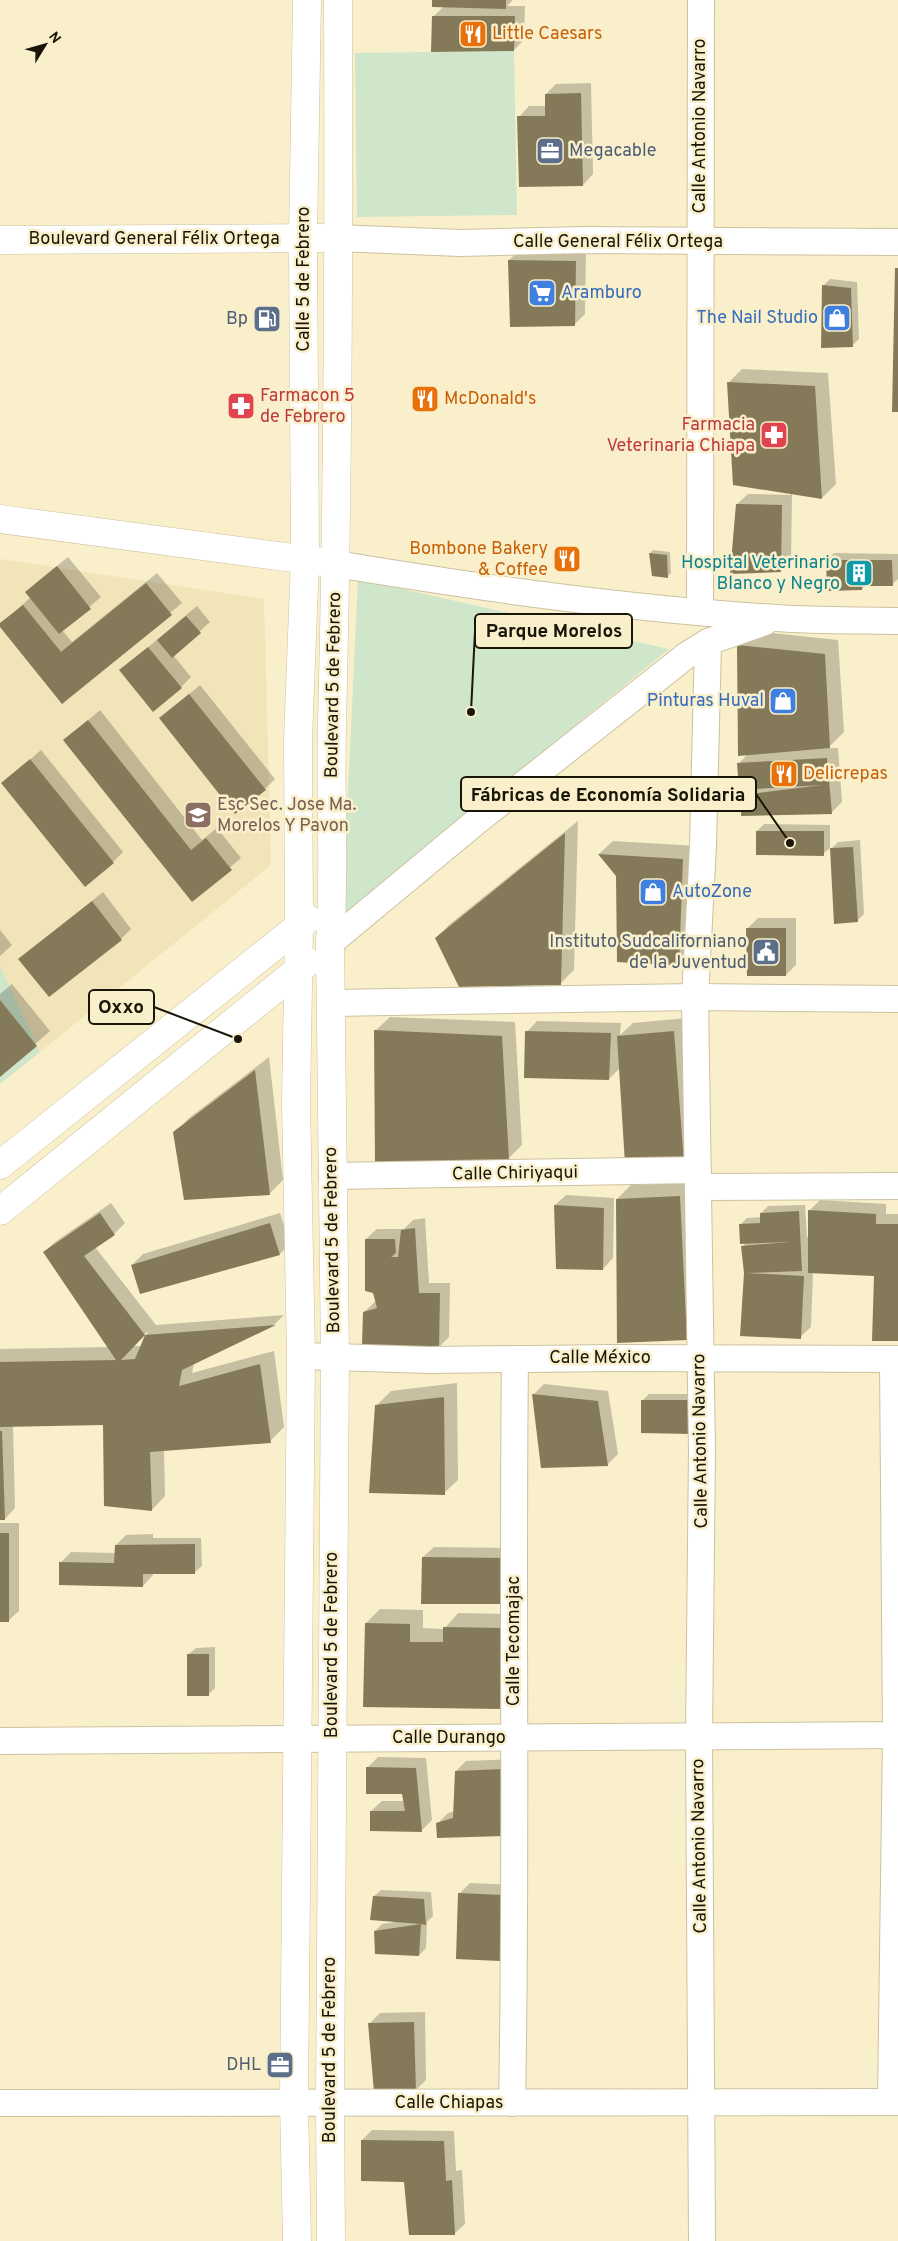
<svg xmlns="http://www.w3.org/2000/svg" width="898" height="2241" font-family="Overpass,sans-serif">
  <style>
    .commercial { fill: #efe3cf }
    .built { fill: #f1e4b8 }
    .green { fill: #cfe6cb }
    .shadow { fill: #0003; fill-rule: evenodd }
    .building { fill: #847a59 }
    .lines { fill: none; stroke-linecap: round; stroke-linejoin: round }
    .minor-casing { stroke: #cdc29f; stroke-width: 28 }
    .major-casing { stroke: #cdc29f; stroke-width: 29 }
    .minor { stroke: #fff; stroke-width: 26 }
    .major { stroke: #fff; stroke-width: 28 }
    .labels { text-anchor: middle; dominant-baseline: central; stroke-width: 5; stroke-linejoin: round; paint-order: stroke }
    .food-label { font-size: 18px; fill: #c56008; stroke: #f9efca; text-anchor: start }
    .street-label { font-size: 18px; fill: #191508; stroke: #f9efca }
    .service-label { font-size: 18px; fill: #4e5e75; stroke: #f9efca; text-anchor: end }
    .shop-label { font-size: 18px; fill: #366cbe; stroke: #f9efca; text-anchor: start }
    .health-label { font-size: 18px; fill: #be3a42; stroke: #f9efca; text-anchor: start }
    .culture-label { font-size: 18px; fill: #0d838f; stroke: #f9efca; text-anchor: end }
    .education-label { font-size: 18px; fill: #785e54; stroke: #f9efca; text-anchor: start }
    .leader { fill: none; stroke: #191508; stroke-width: 2 }
    .callout-dot { fill: #191508; stroke: #f9efca; stroke-width: 2 }
    .callout { fill: #f9efca; stroke: #191508; stroke-width: 2 }
    .callout-label { font-size: 19px; text-anchor: middle; font-weight: bold; fill: #191508 }
  </style>
  <rect width="100%" height="100%" fill="#f9efca"/>
  <polygon class="commercial" points="562,551 577,553 572,573 558,569"/>
  <polygon class="built" points="0,559 264,599 271,865 40,1052 0,966"/>
  <g class="green">
    <polygon points="514,51 517,215 357,217 355,53"/>
    <polygon points="358,579 669,649 514,775 342,920"/>
    <polygon points="0,966 40,1052 0,1084"/>
  </g>
  <g class="shadow">
    <polygon points="433,0 513,0 507,6 525,6 524,40 514,50 433,17 444,6"/>
    <polygon points="591,83 593,174 583,185 519,117 529,106 546,106 546,94 556,84"/>
    <polygon points="520,250 586,251 585,314 574,325 509,260"/>
    <polygon points="830,279 857,282 859,339 852,346 823,286"/>
    <polygon points="742,369 828,373 836,484 822,498 792,493 791,560 780,571 737,504 748,494 791,495 791,493 728,383"/>
    <polygon points="653,550 670,552 671,573 668,576 650,553"/>
    <polygon points="834,553 898,554 898,579 892,584 866,585 862,589 828,560"/>
    <polygon points="68,557 101,597 62,630 72,642 157,573 182,603 62,702 0,625 31,597 27,592 37,582"/>
    <polygon points="197,606 210,622 173,655 191,677 181,687 121,670"/>
    <polygon points="752,631 838,640 844,732 828,748 838,748 842,802 831,813 744,795 750,788 738,764 748,754 738,645"/>
    <polygon points="200,685 275,779 265,789 161,718"/>
    <polygon points="100,710 202,840 217,828 241,858 192,900 65,740"/>
    <polygon points="41,750 123,852 113,862 3,783"/>
    <polygon points="578,821 574,970 560,984 436,938 450,924"/>
    <polygon points="764,824 830,825 830,848 823,854 757,831"/>
    <polygon points="860,840 864,914 857,921 831,849 838,842"/>
    <polygon points="613,841 697,846 692,951 678,965 617,876 599,854"/>
    <polygon points="103,892 131,929 121,939 20,959"/>
    <polygon points="758,918 796,918 796,965 786,975 748,928"/>
    <polygon points="0,930 12,945 0,956"/>
    <polygon points="12,984 50,1031 0,1075 0,994"/>
    <polygon points="390,1017 515,1022 522,1145 508,1159 376,1030"/>
    <polygon points="687,1018 697,1146 683,1160 621,1067 609,1079 527,1032 537,1021 621,1023 620,1035 633,1023"/>
    <polygon points="269,1057 283,1180 269,1194 175,1133 189,1118"/>
    <polygon points="694,1183 701,1325 687,1339 617,1199 631,1185"/>
    <polygon points="566,1195 614,1198 613,1258 603,1269 557,1268 555,1205"/>
    <polygon points="820,1200 886,1204 886,1214 898,1214 898,1340 875,1275 813,1272 811,1327 800,1337 745,1273 742,1247 747,1242 740,1225 747,1218 761,1217 761,1213 768,1206 805,1205 807,1237 809,1237 809,1211"/>
    <path d="M111 1203 125 1223 114 1234 95 1247 156 1325 284 1315 275 1324 194 1363 192 1373 274 1351 284 1427 270 1441 164 1450 165 1496 152 1510 105 1424 13 1425 15 1508 5 1519H0V1349L109 1347 44 1252 55 1242ZM148 1331 142 1346H133Z"/>
    <polygon points="280,1213 290,1244 280,1254 132,1265 143,1254"/>
    <polygon points="425,1218 429,1283 450,1283 449,1337 438,1348 364,1312 376,1301 366,1239 377,1229 404,1229 413,1220"/>
    <polygon points="457,1383 458,1480 444,1493 377,1405 391,1391"/>
    <polygon points="544,1384 608,1391 618,1454 607,1465 543,1467 534,1394"/>
    <polygon points="649,1394 698,1394 698,1426 642,1401"/>
    <polygon points="0,1523 19,1523 19,1611 8,1621 0,1621"/>
    <polygon points="153,1534 153,1538 201,1538 202,1566 195,1572 153,1573 153,1575 143,1586 61,1562 71,1552 116,1553 116,1545 126,1535"/>
    <polygon points="434,1547 513,1548 513,1592 423,1557"/>
    <polygon points="380,1609 423,1610 423,1628 444,1629 458,1613 515,1614 514,1694 500,1708 366,1623"/>
    <polygon points="215,1647 215,1688 208,1695 189,1654 196,1648"/>
    <polygon points="378,1757 426,1758 432,1820 422,1830 371,1811 382,1801 405,1801 404,1793 368,1767"/>
    <polygon points="514,1759 514,1825 438,1823 448,1813 455,1811 456,1771 466,1761"/>
    <polygon points="470,1883 513,1885 510,1949 500,1960 459,1894"/>
    <polygon points="381,1890 431,1892 433,1916 427,1922 426,1948 419,1955 375,1931 382,1924 395,1922 374,1896"/>
    <polygon points="425,2012 426,2080 415,2091 370,2023 380,2013"/>
    <polygon points="372,2130 454,2131 456,2171 462,2170 465,2224 454,2234 405,2180 362,2140"/>
  </g>
  <g class="building">
    <polygon points="432,0 506,0 506,9 432,7"/>
    <polygon points="432,16 515,16 514,51 431,52"/>
    <polygon points="581,93 583,186 519,187 517,116 545,116 545,94"/>
    <polygon points="508,260 576,261 575,326 510,327"/>
    <polygon points="895,268 898,268 898,412 892,412"/>
    <polygon points="822,285 851,288 853,347 821,348"/>
    <polygon points="727,382 815,386 822,499 733,485"/>
    <polygon points="736,504 782,505 781,572 730,574"/>
    <polygon points="649,553 667,555 668,578 652,576"/>
    <polygon points="826,560 892,560 893,586 862,586 862,590 827,591"/>
    <polygon points="57,566 91,609 59,634 25,592"/>
    <polygon points="146,583 172,615 62,704 0,627 0,623 23,605 61,652"/>
    <polygon points="186,616 201,633 172,658 157,640"/>
    <polygon points="737,645 825,654 830,748 738,756"/>
    <polygon points="148,647 182,688 153,712 119,670"/>
    <polygon points="189,694 266,790 235,814 159,718"/>
    <polygon points="88,720 191,850 206,838 232,870 192,902 63,740"/>
    <polygon points="827,758 832,814 741,816 742,795 822,785 739,790 737,763"/>
    <polygon points="30,759 114,863 85,887 1,783"/>
    <polygon points="756,831 824,831 824,856 756,855"/>
    <polygon points="565,833 561,985 459,987 435,938"/>
    <polygon points="853,847 858,922 834,924 830,848"/>
    <polygon points="598,854 683,859 679,966 617,962 616,876"/>
    <polygon points="92,901 122,940 49,997 18,959"/>
    <polygon points="746,928 786,928 786,976 747,976"/>
    <polygon points="0,1000 37,1046 0,1077"/>
    <polygon points="374,1030 502,1036 509,1160 375,1165"/>
    <polygon points="525,1031 611,1033 609,1080 524,1078"/>
    <polygon points="674,1031 684,1162 625,1164 617,1036"/>
    <polygon points="255,1070 270,1195 184,1200 173,1132"/>
    <polygon points="680,1196 687,1340 617,1343 616,1199"/>
    <polygon points="554,1205 604,1208 603,1270 556,1269"/>
    <polygon points="808,1210 876,1214 876,1224 898,1224 898,1341 872,1341 874,1276 808,1273"/>
    <polygon points="799,1211 802,1271 747,1273 804,1276 801,1339 740,1336 744,1273 741,1246 790,1242 740,1244 739,1224 760,1223 760,1213"/>
    <polygon points="100,1213 115,1235 84,1256 145,1335 121,1360 135,1359 145,1335 276,1325 182,1370 179,1386 260,1364 271,1443 150,1452 152,1511 104,1506 103,1425 0,1427 0,1362 116,1360 43,1252"/>
    <polygon points="270,1223 280,1255 140,1294 131,1265"/>
    <polygon points="415,1228 419,1293 440,1293 439,1349 362,1345 363,1312 377,1308 373,1293 365,1291 365,1239 395,1239 396,1253 391,1257 398,1257 401,1230"/>
    <polygon points="532,1394 598,1401 608,1466 541,1468"/>
    <polygon points="444,1397 445,1495 369,1493 375,1405"/>
    <polygon points="641,1400 691,1400 691,1434 641,1433"/>
    <polygon points="0,1431 2,1431 5,1520 0,1520"/>
    <rect x="0" y="1533" width="9" height="89"/>
    <polygon points="195,1544 195,1574 143,1574 143,1587 59,1585 59,1562 114,1563 115,1545"/>
    <polygon points="422,1557 503,1558 503,1604 421,1604"/>
    <polygon points="365,1623 410,1624 410,1642 443,1642 443,1627 502,1628 500,1709 363,1707"/>
    <rect x="187" y="1654" width="22" height="42"/>
    <polygon points="366,1767 416,1768 422,1832 370,1831 370,1811 405,1811 402,1794 366,1794"/>
    <polygon points="504,1769 504,1836 437,1838 436,1823 453,1818 455,1771"/>
    <polygon points="458,1893 503,1895 500,1961 456,1959"/>
    <polygon points="373,1896 424,1899 426,1925 421,1924 419,1956 375,1954 374,1931 421,1924 370,1920"/>
    <polygon points="414,2022 416,2092 374,2092 368,2023"/>
    <polygon points="361,2140 444,2141 446,2181 452,2180 455,2235 409,2235 404,2182 361,2181"/>
  </g>
  <g class="lines">
    <defs>
      <g id="minor">
        <polyline points="337,238 460,243 586,240 898,242"/>
        <path d="M336 564C482 588 628 609 777 618 817 621 858 620 898 621"/>
        <polyline points="700,612 701,0"/>
        <polyline points="330,943 477,821 687,655 708,642 765,622"/>
        <polyline points="331,1003 695,997 898,999"/>
        <polyline points="332,1176 698,1170"/>
        <polyline points="698,1187 898,1186"/>
        <polyline points="301,1356 429,1360 613,1358 898,1359"/>
        <polyline points="0,1741 898,1735"/>
        <polyline points="891,2102 896,1735 893,1359"/>
        <polyline points="0,2103 898,2102"/>
        <path d="M512 2103C517 1855 512 1607 515 1359"/>
        <polyline points="702,2241 699,1736 702,1450 695,997 703,845 708,642"/>
      </g>
      <g id="major">
        <polyline points="0,240 321,238"/>
        <polyline points="0,519 323,562"/>
        <polyline points="0,1165 308,919"/>
        <polyline points="0,1211 308,962"/>
        <polyline points="297,2241 294,2103 301,1356 296,1102 299,926 298,739 305,559 303,238 307,0"/>
        <path d="M331 2241 330 2103 335 1357 330 943C335 871 330 798 332 725 338 484 339 242 338 0"/>
      </g>
    </defs>
    <use href="#minor" class="minor-casing"/>
    <use href="#major" class="major-casing"/>
    <use href="#minor" class="minor"/>
    <use href="#major" class="major"/>
  </g>
  <defs>
    <symbol id="restaurant-square" viewBox="-11 -11 22 22"><rect x="-9" y="-9" width="18" height="18" rx="4" fill="#e8710a" stroke="#f9efca"/><path d="M-5-6h1v4h1v-4h1v4h1v-4h1v5L-1.5 .5V6h-2V.5L-5-1ZM5-6V6H3V1.5H1.5Q1.5-4 5-6Z" fill="#fff"/></symbol>
    <symbol id="office-square" viewBox="-11 -11 22 22"><rect x="-9" y="-9" width="18" height="18" rx="4" fill="#5c6f8a" stroke="#f9efca"/><path d="M-6-3h4V-5.5h4V-3h4V5H-6ZM-1-4.5V-3h2v-1.5ZM-6 0V1H6V0Z" fill="#fff"/></symbol>
    <symbol id="supermarket-square" viewBox="-11 -11 22 22"><rect x="-9" y="-9" width="18" height="18" rx="4" fill="#3f7fe0" stroke="#f9efca"/><path d="M-6-5.5h2.5l.6 2H6L4.5 2H-2.5L-4.4-4H-6ZM-1.5 3.2a1.3 1.3 0 1 0 .1 0ZM3 3.2a1.3 1.3 0 1 0 .1 0Z" fill="#fff"/></symbol>
    <symbol id="shop-square" viewBox="-11 -11 22 22"><rect x="-9" y="-9" width="18" height="18" rx="4" fill="#3f7fe0" stroke="#f9efca"/><path d="M-5-2.5h2.3a2.7 3.5 0 0 1 5.4 0H5L5.5 6h-11ZM-1.5-2.5h3a1.5 2.3 0 0 0-3 0Z" fill="#fff"/></symbol>
    <symbol id="fuel-square" viewBox="-11 -11 22 22"><rect x="-9" y="-9" width="18" height="18" rx="4" fill="#5c6f8a" stroke="#f9efca"/><path d="M-5.5-6h7V0h2V4h1.3V-2.5L3-4.5l.8-.8L6-3V5H2.5V1h-1V6h-7ZM-4.2-4.7v3.2H.2V-4.7Z" fill="#fff"/></symbol>
    <symbol id="pharmacy-square" viewBox="-11 -11 22 22"><rect x="-9" y="-9" width="18" height="18" rx="4" fill="#e0444e" stroke="#f9efca"/><path d="M-2-6h4v4h4v4h-4v4h-4v-4h-4v-4h4Z" fill="#fff"/></symbol>
    <symbol id="building-square" viewBox="-11 -11 22 22"><rect x="-9" y="-9" width="18" height="18" rx="4" fill="#0f9aa8" stroke="#f9efca"/><path d="M-4-6H4V6H1V3H-1V6H-4ZM-2.5-4.3h1.7v1.8h-1.7ZM.8-4.3h1.7v1.8H.8ZM-2.5-1h1.7V.8h-1.7ZM.8-1h1.7V.8H.8Z" fill="#fff"/></symbol>
    <symbol id="school-square" viewBox="-11 -11 22 22"><rect x="-9" y="-9" width="18" height="18" rx="4" fill="#8d6e63" stroke="#f9efca"/><path d="M0-5L7-2L0 1L-7-2ZM-4 1L0 2.5L4 1V4Q0 6-4 4Z" fill="#fff"/></symbol>
    <symbol id="civic-square" viewBox="-11 -11 22 22"><rect x="-9" y="-9" width="18" height="18" rx="4" fill="#5c6f8a" stroke="#f9efca"/><path d="M-.6-6.5H3V-4.5H.6V-3L4-1V1h2V6H-6V1h2V-1L-.6-3ZM-1.2 2.5V6h2.4V2.5Z" fill="#fff"/></symbol>
  </defs>
  <g fill-rule="evenodd">
    <use href="#restaurant-square" x="457" y="18" width="32" height="32"/>
    <use href="#office-square" x="534" y="135" width="32" height="32"/>
    <use href="#supermarket-square" x="526" y="277" width="32" height="32"/>
    <use href="#shop-square" x="821" y="302" width="32" height="32"/>
    <use href="#fuel-square" x="251" y="303" width="32" height="32"/>
    <use href="#restaurant-square" x="409" y="383" width="32" height="32"/>
    <use href="#pharmacy-square" x="225" y="390" width="32" height="32"/>
    <use href="#pharmacy-square" x="758" y="419" width="32" height="32"/>
    <use href="#restaurant-square" x="551" y="543" width="32" height="32"/>
    <use href="#building-square" x="843" y="557" width="32" height="32"/>
    <use href="#shop-square" x="767" y="685" width="32" height="32"/>
    <use href="#restaurant-square" x="768" y="758" width="32" height="32"/>
    <use href="#school-square" x="182" y="799" width="32" height="32"/>
    <use href="#shop-square" x="637" y="876" width="32" height="32"/>
    <use href="#civic-square" x="750" y="936" width="32" height="32"/>
    <use href="#office-square" x="264" y="2049" width="32" height="32"/>
  </g>
  <g class="labels">
    <g class="food-label">
      <text x="492" y="34">Little Caesars</text>
      <text x="444" y="399">McDonald's</text>
      <text x="548" y="549" text-anchor="end">Bombone Bakery<tspan x="548" dy="21">&amp; Coffee</tspan></text>
      <text x="803" y="774">Delicrepas</text>
    </g>
    <g class="street-label">
      <text transform="translate(700 126) rotate(-90)">Calle Antonio Navarro</text>
      <text x="154" y="239">Boulevard General Félix Ortega</text>
      <text x="618" y="242">Calle General Félix Ortega</text>
      <text transform="translate(304 279) rotate(-90)">Calle 5 de Febrero</text>
      <text transform="translate(334 685) rotate(-89)">Boulevard 5 de Febrero</text>
      <text transform="translate(515 1174) rotate(-1)">Calle Chiriyaqui</text>
      <text transform="translate(333 1240) rotate(-91)">Boulevard 5 de Febrero</text>
      <text x="600" y="1358">Calle México</text>
      <text transform="translate(701 1441) rotate(-91)">Calle Antonio Navarro</text>
      <text transform="translate(514 1641) rotate(-90)">Calle Tecomajac</text>
      <text transform="translate(332 1645) rotate(-90)">Boulevard 5 de Febrero</text>
      <text x="449" y="1738">Calle Durango</text>
      <text transform="translate(700 1846) rotate(-91)">Calle Antonio Navarro</text>
      <text transform="translate(330 2050) rotate(-90)">Boulevard 5 de Febrero</text>
      <text x="449" y="2103">Calle Chiapas</text>
    </g>
    <g class="service-label">
      <text x="569" y="151" text-anchor="start">Megacable</text>
      <text x="248" y="319">Bp</text>
      <text x="747" y="942">Instituto Sudcaliforniano<tspan x="747" dy="21">de la Juventud</tspan></text>
      <text x="261" y="2065">DHL</text>
    </g>
    <g class="shop-label">
      <text x="561" y="293">Aramburo</text>
      <text x="818" y="318" text-anchor="end">The Nail Studio</text>
      <text x="764" y="701" text-anchor="end">Pinturas Huval</text>
      <text x="672" y="892">AutoZone</text>
    </g>
    <g class="health-label">
      <text x="260" y="396">Farmacon 5<tspan x="260" dy="21">de Febrero</tspan></text>
      <text x="755" y="425" text-anchor="end">Farmacia<tspan x="755" dy="21">Veterinaria Chiapa</tspan></text>
    </g>
    <g class="culture-label">
      <text x="840" y="563">Hospital Veterinario<tspan x="840" dy="21">Blanco y Negro</tspan></text>
    </g>
    <g class="education-label">
      <text x="217" y="805">Esc Sec. Jose Ma.<tspan x="217" dy="21">Morelos Y Pavon</tspan></text>
    </g>
  </g>
  <path class="leader" d="M471 712L475 631M790 843L756 794M238 1039L154 1007"/>
  <g class="callout-dot">
    <circle cx="471" cy="712" r="5"/>
    <circle cx="790" cy="843" r="5"/>
    <circle cx="238" cy="1039" r="5"/>
  </g>
  <g class="callout">
    <rect x="475" y="614" width="157" height="34" rx="5"/>
    <rect x="461" y="777" width="295" height="34" rx="5"/>
    <rect x="89" y="990" width="65" height="34" rx="5"/>
  </g>
  <g class="callout-label">
    <text x="554" y="637">Parque Morelos</text>
    <text x="608" y="801">Fábricas de Economía Solidaria</text>
    <text x="121" y="1013">Oxxo</text>
  </g>
  <g transform="translate(45 45) rotate(53)" stroke="#f9efca" stroke-width="4" paint-order="stroke">
  <path d="M0-4L9 19L0 12L-9 19Z" fill="#191508"/>
  <text y="-8" font-size="14" font-weight="bold" text-anchor="middle" fill="#191508">N</text>
  </g>
</svg>
